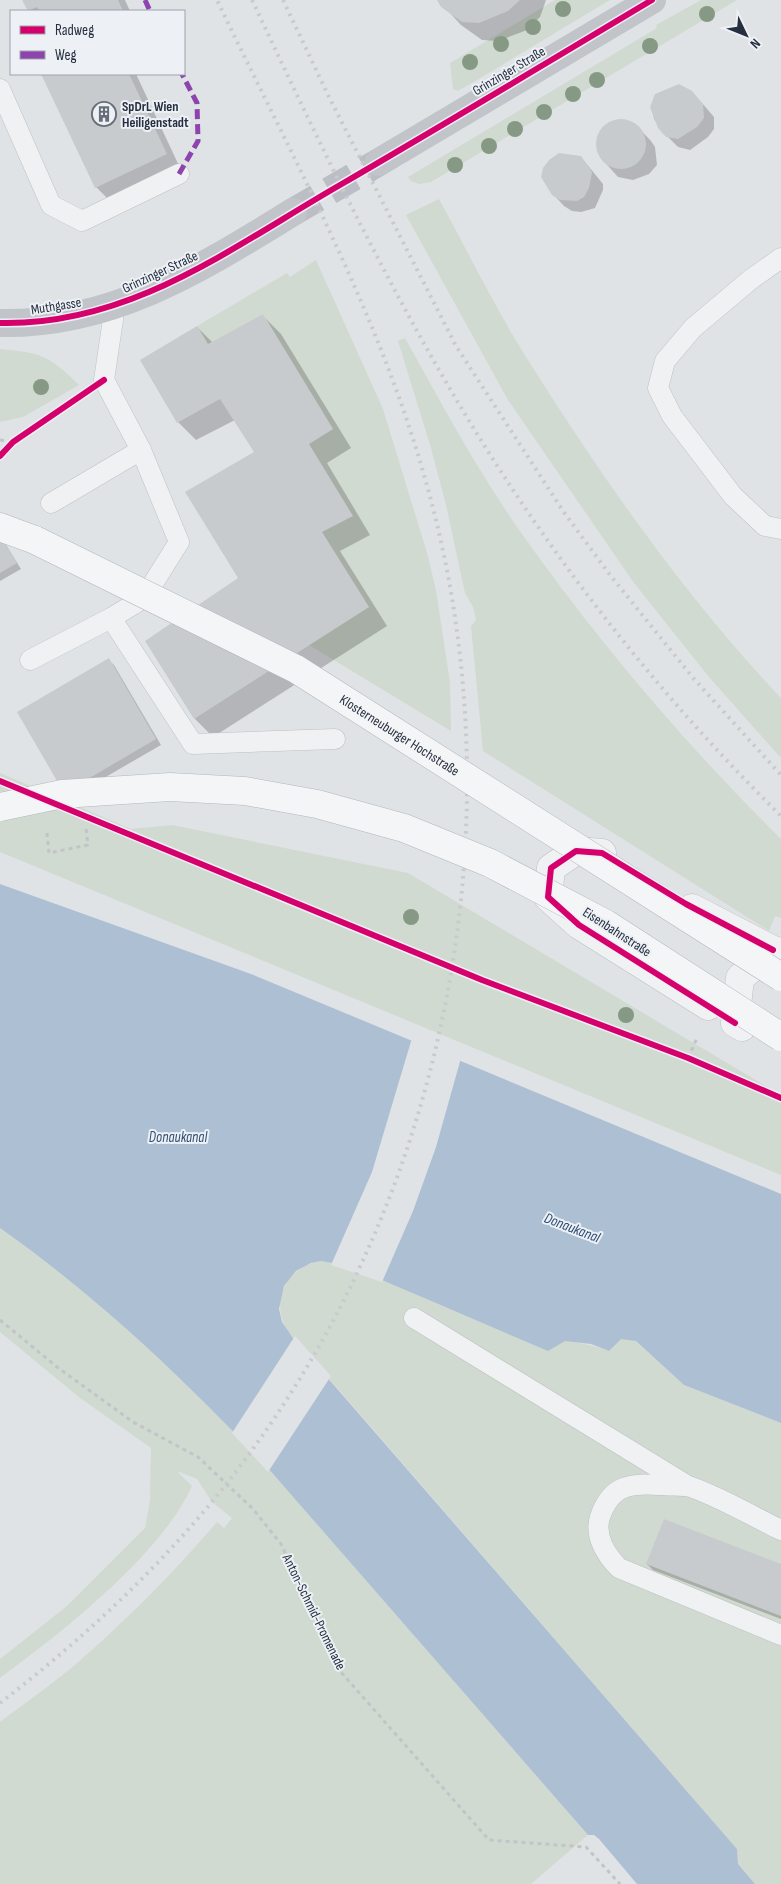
<svg xmlns="http://www.w3.org/2000/svg" width="781" height="1884" font-family="'Sofia Sans Condensed',sans-serif">
  <style>
    .green { fill: #d0dad0 }
    .water { fill: #adbfd2 }
    .pier { fill: #e0e3e6 }
    .shadow { fill: #0003 }
    .building { fill: #c8cbce }
    .lines { fill: none; stroke-linecap: round; stroke-linejoin: round }
    .secondary-tunnel { stroke: #bbbfc5; stroke-width: 28; stroke-dasharray: 28 14; stroke-linecap: butt }
    .lane-casing { stroke: #bec1c4; stroke-width: 21 }
    .street-casing { stroke: #bec1c4; stroke-width: 29 }
    .highway-casing { stroke: #b2b6bb; stroke-width: 29 }
    .path { stroke: #c2c4c9; stroke-width: 3; stroke-dasharray: 4 4; stroke-linecap: butt }
    .lane { stroke: #f0f1f2; stroke-width: 20 }
    .street { stroke: #f0f1f2; stroke-width: 28 }
    .secondary { stroke: #c1c4c8; stroke-width: 28 }
    .highway { stroke: #f4f5f6; stroke-width: 28 }
    .rail { stroke: #c9cacd; stroke-width: 4; stroke-dasharray: 2.5 5; stroke-linecap: butt }
    .highway-bridge-casing { stroke: #b2b6bb; stroke-width: 29; stroke-linecap: butt }
    .highway-bridge { stroke: #f4f5f6; stroke-width: 28 }
    .quiet { stroke: #8e44ad; stroke-width: 5; stroke-dasharray: 10 5; stroke-linecap: butt }
    .cycleway-casing { stroke: #edf1f6; stroke-width: 9 }
    .cycleway { stroke: #d6006c; stroke-width: 6 }
    .tree { fill: #859984 }
    .labels { text-anchor: middle; dominant-baseline: central; stroke-width: 4; stroke-linejoin: round; paint-order: stroke }
    .street-label { font-size: 14px; fill: #262f3f; stroke: #edf1f6 }
    .poi-label { font-size: 14px; font-weight: bold; fill: #262f3f; stroke: #edf1f6; text-anchor: start }
    .water-label { font-size: 15px; font-style: italic; fill: #2f4e75; stroke: #edf1f6 }
  </style>
  <rect width="100%" height="100%" fill="#e0e3e6"/>
  <g class="green">
    <polygon points="555,0 610,0 477,80 458,91 453,89 450,63"/>
    <polygon points="701,0 737,0 431,182 419,184 411,181 408,177 657,28 656,25"/>
    <path d="M439 199C464 245 488 293 515 339 593 465 679 590 781 698V758L709 677 634 583 508 400 406 215Z"/>
    <polygon points="316,260 383,409 427,553 436,590 450,683 451,731 309,645 369,607 322,532 309,444 333,429 263,314 208,344 197,326 287,273 290,277"/>
    <path d="M405 338C440 401 474 464 515 524 594 637 683 742 781 839V918L775 916 769 931 483 751 471 626 476 620 473 607 465 593 446 505 431 448 398 341Z"/>
    <path d="M0 349C42 353 48 355 79 385L23 417 0 422Z"/>
    <polygon points="0,773 131,829 172,825 408,873 781,1095 781,1175 0,852"/>
    <path d="M0 1228C98 1297 185 1380 267 1467L588 1835 531 1884H0V1722C25 1703 52 1684 76 1664 127 1620 173 1573 217 1522L224 1528 232 1518 212 1502 197 1479 177 1471 192 1486C161 1555 61 1633 0 1678V1659L67 1606 145 1528 150 1500 151 1448 80 1398 0 1332Z"/>
    <path d="M321 1261C374 1268 421 1301 471 1317 501 1327 534 1334 564 1340 580 1343 593 1345 609 1351L621 1338 636 1341 684 1385 781 1423V1884H755L738 1864 737 1849 287 1330C269 1300 288 1266 321 1261Z"/>
  </g>
  <path class="water" d="M0 884 251 974 781 1194V1423L684 1385 636 1341 621 1339 609 1351 591 1344 565 1341 548 1351 382 1280 332 1263 321 1261 311 1263 296 1271 284 1286 279 1309 282 1322 293 1338 737 1849 738 1864 755 1884H637L599 1839 594 1835H588L267 1467C185 1380 98 1297 0 1228Z"/>
  <g class="pier">
    <polygon points="412,1038 461,1058 436,1147 413,1211 382,1282 331,1265 372,1172"/>
    <polygon points="295,1336 331,1376 268,1472 232,1433"/>
  </g>
  <g class="shadow">
    <polygon points="24,0 125,0 130,11 29,11"/>
    <polygon points="438,0 546,0 540,17 527,30 498,41 482,40 461,25"/>
    <polygon points="42,74 136,74 181,170 112,203 96,187"/>
    <polygon points="702,103 714,117 714,129 708,137 690,150 678,147 667,136 654,119 652,107"/>
    <polygon points="609,122 627,122 635,124 651,141 655,147 657,165 649,174 633,180 618,177 601,158 597,141"/>
    <polygon points="581,157 603,184 603,190 595,208 581,212 572,211 564,206 553,194"/>
    <polygon points="262,315 281,334 351,448 327,463 370,535 340,551 387,626 213,737 195,719 239,579 255,453 235,420 196,440 178,422 197,327 213,343"/>
    <polygon points="0,535 21,569 0,581"/>
    <polygon points="108,660 114,665 161,745 71,797"/>
    <polygon points="647,1564 781,1565 781,1619 653,1570"/>
  </g>
  <g class="building">
    <polygon points="22,0 118,0 123,11 40,11 37,7 28,11"/>
    <polygon points="437,0 520,0 508,11 479,23 462,22 441,7"/>
    <polygon points="41,74 129,74 167,154 95,188"/>
    <polygon points="679,84 692,91 703,104 704,118 697,127 678,139 666,137 658,128 650,107 655,94"/>
    <circle cx="621" cy="144" r="25"/>
    <polygon points="559,153 581,156 592,172 589,188 584,197 577,201 560,200 552,195 541,177 543,168 549,160"/>
    <polygon points="263,314 333,429 309,444 353,516 322,532 369,607 194,719 145,641 238,578 185,492 254,452 220,399 177,423 140,360 197,326 208,344"/>
    <polygon points="0,535 17,563 0,573"/>
    <polygon points="109,658 156,739 64,793 17,712"/>
    <polygon points="664,1519 781,1564 781,1616 646,1564"/>
  </g>
  <g class="lines">
    <polyline class="secondary-tunnel" points="293,212 379,162"/>
    <defs>
      <g id="lane">
        <polyline points="0,89 51,205 82,221 179,174"/>
        <polyline points="781,258 750,280 693,328 665,361 658,388 672,416 733,496 765,526 781,529"/>
        <polyline points="115,306 104,380 141,450 179,542 144,598 111,618 193,744 335,739"/>
        <polyline points="51,503 141,450"/>
        <polyline points="30,660 111,618"/>
        <polyline points="414,1318 688,1486"/>
        <path d="M781 1530C752 1516 722 1498 691 1487 683 1485 673 1486 664 1485 633 1484 612 1482 600 1517 594 1536 606 1555 619 1568L781 1635"/>
      </g>
      <g id="street">
        <polyline points="602,853 576,851 551,868 548,897 579,925 708,1006"/>
        <polyline points="692,908 773,950"/>
        <polyline points="742,1027 735,1023 740,978 773,950 777,951"/>
      </g>
      <polyline id="highway" points="0,527 35,540"/>
    </defs>
    <use href="#lane" class="lane-casing"/>
    <use href="#street" class="street-casing"/>
    <use href="#highway" class="highway-casing"/>
    <g class="path">
      <polyline points="0,440 12,442"/>
      <polyline points="0,456 13,442 77,398"/>
      <polyline points="47,833 49,853 88,845 86,828"/>
      <polyline points="688,1058 697,1038"/>
      <polyline points="0,1320 57,1367 133,1422 198,1457 253,1509 281,1544 340,1671 489,1840 586,1847 620,1884"/>
    </g>
    <use href="#lane" class="lane"/>
    <use href="#street" class="street"/>
    <g class="secondary">
      <polyline points="379,162 652,0"/>
      <path d="M0 323C113 325 200 269 293 212"/>
    </g>
    <use href="#highway" class="highway"/>
    <g class="rail">
      <path d="M252 0C315 134 378 267 453 394 543 547 655 692 781 816"/>
      <polyline points="283,0 329,97 456,346 563,511 610,575 694,679 781,775"/>
      <path d="M0 1703C96 1629 184 1545 255 1446 453 1172 518 807 426 482 379 313 292 157 217 0"/>
    </g>
    <defs>
      <g id="highway-bridge">
        <path id="s1" d="M35 540 296 669 781 977"/>
        <polyline points="0,807 62,794 170,787 245,791 317,804 404,828 490,863 606,924 781,1037"/>
      </g>
    </defs>
    <use href="#highway-bridge" class="highway-bridge-casing"/>
    <use href="#highway-bridge" class="highway-bridge"/>
    <g class="quiet">
      <polyline points="145,0 150,11"/>
      <polyline points="179,174 198,141 197,103 182,74"/>
    </g>
    <defs>
      <g id="cycleway">
        <path d="M0 323C131 326 232 247 340 185 445 124 548 62 652 0"/>
        <polyline points="0,456 13,442 104,380"/>
        <polyline points="0,781 482,980 688,1058 781,1098"/>
        <polyline points="735,1023 579,925 548,897 551,868 576,851 602,853 686,904 773,950"/>
      </g>
    </defs>
    <use href="#cycleway" class="cycleway-casing"/>
    <use href="#cycleway" class="cycleway"/>
  </g>
  <g class="tree">
    <circle cx="563" cy="9" r="8"/>
    <circle cx="707" cy="14" r="8"/>
    <circle cx="533" cy="27" r="8"/>
    <circle cx="501" cy="44" r="8"/>
    <circle cx="650" cy="46" r="8"/>
    <circle cx="470" cy="62" r="8"/>
    <circle cx="597" cy="80" r="8"/>
    <circle cx="573" cy="94" r="8"/>
    <circle cx="544" cy="112" r="8"/>
    <circle cx="515" cy="129" r="8"/>
    <circle cx="489" cy="146" r="8"/>
    <circle cx="455" cy="165" r="8"/>
    <circle cx="41" cy="387" r="8"/>
    <circle cx="411" cy="917" r="8"/>
    <circle cx="626" cy="1015" r="8"/>
  </g>
  <defs>
    <symbol id="building-ring" viewBox="-11 -11 22 22"><circle r="9.5" fill="#edf1f6" stroke="#676e79" stroke-width="1.5"/><path d="M-4-6H4V6H1V3H-1V6H-4ZM-2.5-4.3h1.7v1.8h-1.7ZM.8-4.3h1.7v1.8H.8ZM-2.5-1h1.7V.8h-1.7ZM.8-1h1.7V.8H.8Z" fill="#676e79"/></symbol>
  </defs>
  <g fill-rule="evenodd">
    <use href="#building-ring" x="90" y="100" width="28" height="28"/>
  </g>
  <g class="labels">
    <g class="street-label">
      <text transform="translate(509 71) rotate(-31)">Grinzinger Straße</text>
      <text transform="translate(160 272) rotate(-25)">Grinzinger Straße</text>
      <text transform="translate(56 306) rotate(-9)">Muthgasse</text>
      <text stroke="none"><textPath href="#s1" startOffset="414">Klosterneuburger Hochstraße</textPath></text>
      <text transform="translate(617 932) rotate(33)">Eisenbahnstraße</text>
      <text transform="translate(314 1612) rotate(64)">Anton-Schmid-Promenade</text>
    </g>
    <g class="poi-label">
      <text x="122" y="106">SpDrL Wien<tspan x="122" dy="16">Heiligenstadt</tspan></text>
    </g>
    <g class="water-label">
      <text x="178" y="1137">Donaukanal</text>
      <text transform="translate(572 1228) rotate(21)">Donaukanal</text>
    </g>
  </g>
  <rect x="10" y="10" width="175" height="65" fill="#edf1f6" stroke="#9da3ad"/>
  <rect x="20" y="26" width="25" height="8" fill="#d6006c" stroke="#9da3ad"/>
  <text x="55" y="35" font-size="15" fill="#262f3f">Radweg</text>
  <rect x="20" y="51" width="25" height="8" fill="#8e44ad" stroke="#9da3ad"/>
  <text x="55" y="60" font-size="15" fill="#262f3f">Weg</text>
  <g transform="translate(746 35) rotate(133)" stroke="#edf1f6" stroke-width="4" paint-order="stroke">
  <path d="M0-4L9 19L0 12L-9 19Z" fill="#262f3f"/>
  <text y="-8" font-size="14" font-weight="bold" text-anchor="middle" fill="#262f3f">N</text>
  </g>
</svg>
